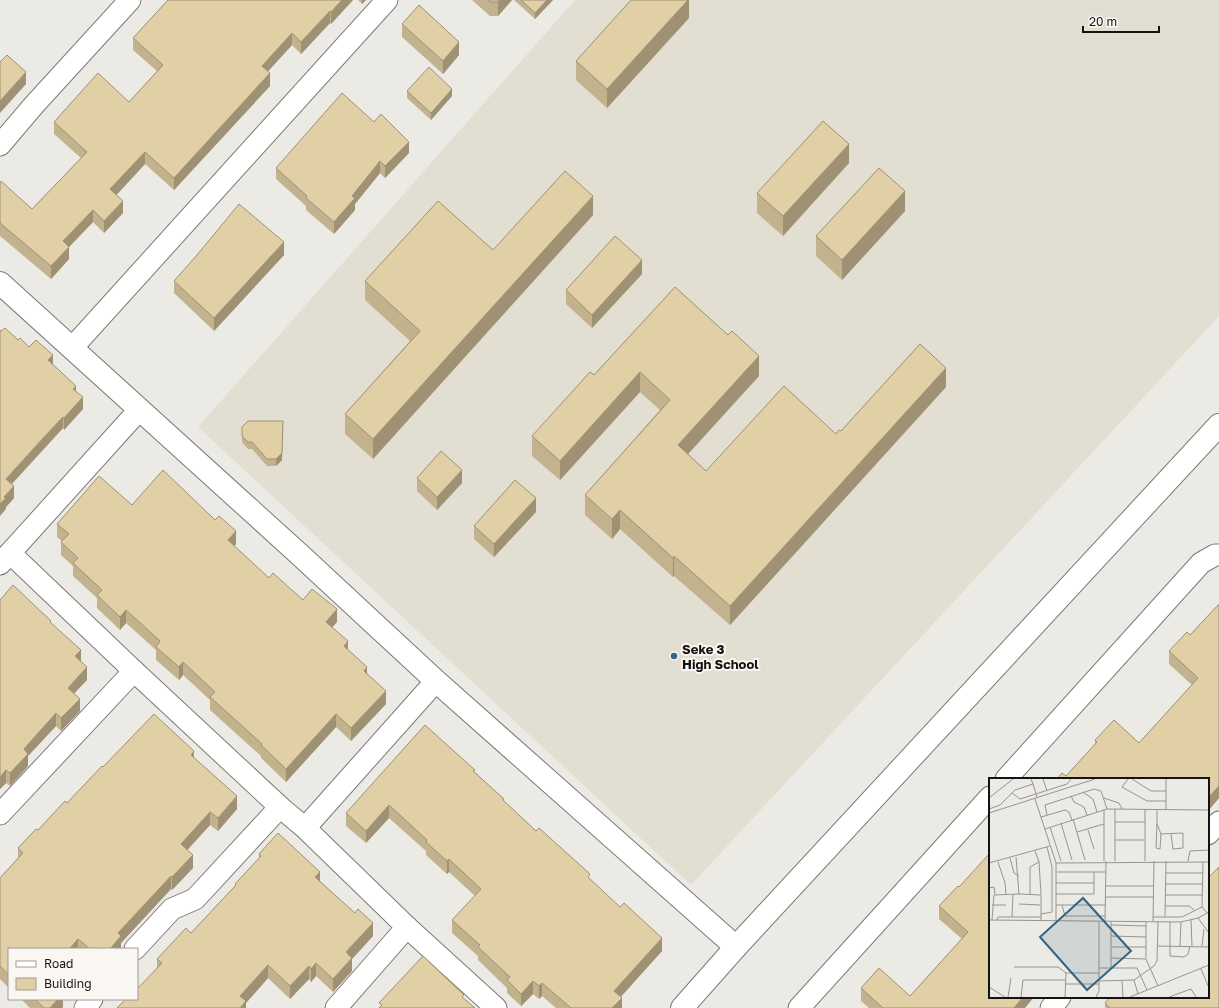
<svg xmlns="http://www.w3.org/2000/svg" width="1219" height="1008" font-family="'Golos Text',sans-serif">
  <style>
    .built { fill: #e3ded2 }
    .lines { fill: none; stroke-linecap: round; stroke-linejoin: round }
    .street-casing { stroke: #7c7a76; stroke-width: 23 }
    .secondary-casing { stroke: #7c7a76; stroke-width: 24 }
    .street { stroke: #fff; stroke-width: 21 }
    .secondary { stroke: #fff; stroke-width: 22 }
    .wall { fill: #c2b28e }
    .shaded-wall { fill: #9e9174 }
    .building { fill: #e1cfa5; stroke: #9e9174 }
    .poi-dot { fill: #336582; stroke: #faf7f2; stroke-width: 1.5 }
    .labels { text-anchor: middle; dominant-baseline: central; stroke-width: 4; stroke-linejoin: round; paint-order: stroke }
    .poi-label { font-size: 13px; font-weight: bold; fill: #141312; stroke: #faf7f2; text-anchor: start }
    .inset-road { fill: none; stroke: #969491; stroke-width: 1 }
    .view { fill: #336582; fill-opacity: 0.15; stroke: #336582; stroke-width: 2 }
    .inset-edge { fill: none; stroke: #141312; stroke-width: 2 }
  </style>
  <rect width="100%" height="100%" fill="#eceae5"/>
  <polygon class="built" points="575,0 1219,0 1219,316 691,885 198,427"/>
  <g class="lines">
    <defs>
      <g id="street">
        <polyline points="0,145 34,105 130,0"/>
        <polyline points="72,348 387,0"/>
        <polyline points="10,553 134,671 280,807 305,828 407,927 496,1008"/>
        <polyline points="0,564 139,410"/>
        <polyline points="1006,779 1201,563 1215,555 1219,555"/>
        <polyline points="0,814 134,671"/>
        <polyline points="305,828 436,681"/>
        <polyline points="1208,834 1219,822"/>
        <polyline points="135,949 172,909 195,899 280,807"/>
        <polyline points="85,1008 92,999"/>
        <polyline points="336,1008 407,927"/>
        <polyline points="799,1008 990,797"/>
        <polyline points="1051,1008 1060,997"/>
      </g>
      <g id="secondary">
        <polyline points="0,283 299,554 436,681 736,947"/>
        <polyline points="682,1008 736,947 1219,425"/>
      </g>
    </defs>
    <use href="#street" class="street-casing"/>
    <use href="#secondary" class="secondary-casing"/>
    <use href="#street" class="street"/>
    <use href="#secondary" class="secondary"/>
  </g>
  <g class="wall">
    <polygon points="168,0 353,0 331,24 330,23 301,54 292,45 268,71 270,86 174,190 145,164 116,195 123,213 104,233 93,222 69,247 69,259 51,279 0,236 0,183 32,209 81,158 54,134 54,122 129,102 157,71 133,50 133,38"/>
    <polygon points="358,0 366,0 362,4"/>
    <polygon points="472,0 512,0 498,16 490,16"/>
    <polygon points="514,0 553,0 535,19"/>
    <polygon points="689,0 689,18 607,108 576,80 576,61"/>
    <polygon points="402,24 459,55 443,74 402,37"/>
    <polygon points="407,91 452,96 431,120 407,98"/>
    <polygon points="409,153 385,178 380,173 355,204 355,210 334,234 306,210 306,206 276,179 276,168"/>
    <polygon points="849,163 783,236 757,213 757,193"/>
    <polygon points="905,211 842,280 816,256 816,236"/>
    <polygon points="593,215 373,459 345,434 345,414 410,341 365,300 365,281 493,250"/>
    <polygon points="284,255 214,331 174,293 174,281"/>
    <polygon points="642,274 592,328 566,304 566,290"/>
    <polygon points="675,287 759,376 688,454 706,471 836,434 946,387 730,625 674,576 673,577 620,529 612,539 585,515 585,495 660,410 640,392 560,480 532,456 532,436 594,375"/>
    <polygon points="1,331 29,347 53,365 76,391 83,409 64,430 63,428 12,484 14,498 6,507 6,509"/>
    <polygon points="242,436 282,460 276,466 267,466 252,449 248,449 242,442"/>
    <polygon points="417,478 462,483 437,510 417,491"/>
    <polygon points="132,505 236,544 234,546 269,578 337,622 332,627 348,650 367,673 386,704 351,741 336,727 286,782 261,758 261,756 210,710 210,700 183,675 179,680 156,660 156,650 126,623 120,630 97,608 97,598 73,576 73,566 61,555 61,542 62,541 57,537 57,524"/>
    <polygon points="536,512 494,557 474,539 474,526"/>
    <polygon points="0,600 51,624 81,661 87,680 74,693 80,711 61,731 56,726 28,756 28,766 10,786 6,783 0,789"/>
    <polygon points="1219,604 1219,798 1208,811 1066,776 1095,745 1095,740 1139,743 1192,685 1169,664 1169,651 1190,635"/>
    <polygon points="194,758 237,809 218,831 210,825 187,850 193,868 172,890 171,889 121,943 121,949 9,949 9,988 0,979 0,878 18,858 18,848 67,803 103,767"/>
    <polygon points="475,772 504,801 536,831 590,879 662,951 621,997 622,1008 556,1008 542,996 539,999 533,994 521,1006 507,993 507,988 478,960 478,956 452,933 452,920 475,896 449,872 447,874 426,855 426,851 389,818 366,843 346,826 346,813"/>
    <polygon points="259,854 320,881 373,936 352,959 352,971 333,992 316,976 311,982 309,979 290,999 268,978 246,1003 246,1008 137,999 157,967 157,959 191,933 235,886 235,884 259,859"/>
    <polygon points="958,886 1025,1008 869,1008 861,1001 861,988 910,996 962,939 939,919 939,906"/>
    <polygon points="21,999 63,999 63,1007 62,1008 30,1008"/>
    <polygon points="1105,1003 1219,1008 1105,1008"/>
  </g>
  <g class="shaded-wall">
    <polygon points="342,0 353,0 331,24 331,12"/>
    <polygon points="362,0 366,0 362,4"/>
    <polygon points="500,0 512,0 498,16 498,2"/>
    <polygon points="547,0 553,0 535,19 535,13"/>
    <polygon points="688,0 689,0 689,18 607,108 607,89"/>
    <polygon points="330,11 330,23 301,54 301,42"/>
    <polygon points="292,33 292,45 262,78 262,66"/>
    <polygon points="459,42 459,55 443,74 443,61"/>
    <polygon points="26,72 26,84 0,113 0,101"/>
    <polygon points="270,73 270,86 174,190 174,178"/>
    <polygon points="452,89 452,96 431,120 431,113"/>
    <polygon points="409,142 409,153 385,178 385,166"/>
    <polygon points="849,144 849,163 783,236 783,216"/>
    <polygon points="145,152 145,164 110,202 110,189"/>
    <polygon points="380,161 380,173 355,204 355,210 334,234 334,222 352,196"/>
    <polygon points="905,191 905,211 842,280 842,260"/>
    <polygon points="593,196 593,215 373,459 373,439"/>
    <polygon points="123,201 123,213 104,233 104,221"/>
    <polygon points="93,210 93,222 69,247 69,259 51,279 51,266 63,241"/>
    <polygon points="284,242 284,255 214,331 214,318"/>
    <polygon points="642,260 642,274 592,328 592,315"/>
    <polygon points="53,355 53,367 48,360"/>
    <polygon points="759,356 759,376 678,465 678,445"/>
    <polygon points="946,368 946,387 730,625 730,606"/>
    <polygon points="640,372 640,392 560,480 560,461"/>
    <polygon points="76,386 76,397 73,389"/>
    <polygon points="83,397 83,409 64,430 64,418"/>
    <polygon points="63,417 63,428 6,490 6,479"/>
    <polygon points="283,421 282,460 276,466 276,459"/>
    <polygon points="462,470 462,483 437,510 437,497"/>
    <polygon points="14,486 14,498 6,507 6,509 0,516 0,504 4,497"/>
    <polygon points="536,498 536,512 494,557 494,544"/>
    <polygon points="620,510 620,529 612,539 612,519"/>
    <polygon points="236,531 236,544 228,553 228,540"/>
    <polygon points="674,556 674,576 673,577 673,558"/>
    <polygon points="337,609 337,622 326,634 326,622"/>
    <polygon points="126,610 126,623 120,630 120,617"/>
    <polygon points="348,641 348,654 344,646"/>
    <polygon points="81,650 81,663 75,656"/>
    <polygon points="183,662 183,675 179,680 179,667"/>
    <polygon points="87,667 87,680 68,700 68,688"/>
    <polygon points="367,667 367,680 364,671"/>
    <polygon points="386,691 386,704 351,741 351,728"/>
    <polygon points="80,699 80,711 61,731 61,718"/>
    <polygon points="56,713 56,726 28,756 28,766 10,786 10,773 24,749"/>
    <polygon points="336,714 336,727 286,782 286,769"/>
    <polygon points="194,751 194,764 191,755"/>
    <polygon points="6,770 6,783 0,789 0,777"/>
    <polygon points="1219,786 1219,798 1208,811 1208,798"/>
    <polygon points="237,796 237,809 218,831 218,818"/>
    <polygon points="389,805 389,818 366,843 366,831"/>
    <polygon points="210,812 210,825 181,857 181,844"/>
    <polygon points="193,855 193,868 172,890 172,877"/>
    <polygon points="449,859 449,872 447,874 447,861"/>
    <polygon points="320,872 320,885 315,877"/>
    <polygon points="171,876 171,889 121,943 121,949 110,949 118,933"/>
    <polygon points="373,923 373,936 352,959 352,971 333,992 333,979 346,952"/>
    <polygon points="662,938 662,951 614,1004 614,991"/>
    <polygon points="78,939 78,949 69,949"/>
    <polygon points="316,963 316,976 311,982 311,969"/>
    <polygon points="268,965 268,978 246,1003 246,1008 240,1008 240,996"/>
    <polygon points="309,966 309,979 290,999 290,986"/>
    <polygon points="533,981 533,994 521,1006 521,994"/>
    <polygon points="542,983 542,996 539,999 539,986"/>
    <polygon points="1023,997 1034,997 1025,1008 1014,1008"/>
    <polygon points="622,998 622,1008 612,1008"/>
    <polygon points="58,999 63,999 63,1007 62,1008 50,1008"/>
  </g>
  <g class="building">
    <polygon points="168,0 342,0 331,12 330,11 301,42 292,33 262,66 270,73 174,178 145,152 110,189 123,201 104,221 93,210 63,241 69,247 51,266 0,223 0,183 1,181 32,209 87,152 54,122 98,73 129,102 163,65 133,38"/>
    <polygon points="488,0 500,0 498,2 490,2"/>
    <polygon points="521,0 547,0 535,13"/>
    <polygon points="631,0 688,0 607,89 576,61"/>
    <polygon points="419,5 459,42 443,61 402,24"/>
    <polygon points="7,55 26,72 0,101 0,62"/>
    <polygon points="429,67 452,89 431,113 407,91"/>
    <polygon points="342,93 374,122 381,114 409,142 385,166 380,161 352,196 355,198 334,222 306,198 307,196 276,168"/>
    <polygon points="823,121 849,144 783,216 757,193"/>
    <polygon points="879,168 905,191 842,260 816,236"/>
    <polygon points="565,171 593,196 373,439 345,414 420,331 365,281 438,201 493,250"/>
    <polygon points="239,204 284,242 214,318 174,281 197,255"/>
    <polygon points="615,236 642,260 592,315 566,290"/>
    <polygon points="675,287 728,335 732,331 759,356 678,445 706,471 784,386 836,434 839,430 841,431 920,344 946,368 730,606 674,556 673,558 620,510 612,519 585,495 670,400 640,372 560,461 532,436 590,372 594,375"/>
    <polygon points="5,328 18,340 20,338 29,347 36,340 53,355 48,360 76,386 73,389 83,397 64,418 63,417 45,436 6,479 14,486 4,497 6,498 0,504 0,330 1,331"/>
    <polygon points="248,421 283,421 282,453 276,459 267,459 252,442 248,442 242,436 242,427"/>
    <polygon points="441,451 462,470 437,497 417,478"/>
    <polygon points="163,470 215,520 219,516 236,531 228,540 269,578 273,573 303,600 312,589 337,609 326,622 348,641 344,646 367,667 364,671 386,691 351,728 336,714 286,769 261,745 262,744 210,697 215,692 183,662 179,667 156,647 160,641 126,610 120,617 97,595 102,590 73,563 78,558 61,542 69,534 57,524 99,476 132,505"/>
    <polygon points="515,480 536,498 494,544 474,526"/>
    <polygon points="13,585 51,621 50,622 81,650 75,656 87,667 68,688 80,699 61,718 56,713 24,749 28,754 10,773 6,770 0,777 0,600"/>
    <polygon points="1219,604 1219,786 1208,798 1208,779 1057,779 1062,773 1066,776 1097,742 1095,740 1114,720 1139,743 1198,678 1169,651 1187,632 1190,635"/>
    <polygon points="154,714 194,751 191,755 237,796 218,818 210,812 181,844 193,855 172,877 171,876 118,933 121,936 110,949 90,949 78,939 69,949 9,949 9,975 0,966 0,878 23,853 18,848 36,829 38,830 65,801 67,803 102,766 103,767"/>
    <polygon points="425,725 475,770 473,771 504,799 503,800 536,831 539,828 590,874 588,877 620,907 624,903 662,938 614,991 622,998 612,1008 571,1008 542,983 539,986 533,981 521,994 507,980 510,977 478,947 480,945 452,920 481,889 449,859 447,861 426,842 427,840 389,805 366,831 346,813"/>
    <polygon points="278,833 320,872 315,877 355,913 358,909 373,923 346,952 352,958 333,979 316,963 311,969 309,966 290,986 268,965 240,996 246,1001 240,1008 117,1008 126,999 137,999 137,989 162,963 157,959 186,928 191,933 236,885 235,884 261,856 259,854"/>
    <polygon points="990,853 990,997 1023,997 1014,1008 883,1008 861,988 879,968 910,996 968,932 939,906 958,886 959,887"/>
    <polygon points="1219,867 1219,1007 1218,1008 1110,1008 1105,1003 1110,997 1208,997 1208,878"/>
    <polygon points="423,956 464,995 462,997 475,1008 379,1008 382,1005 379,1003"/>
    <polygon points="35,999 58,999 50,1008 44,1008"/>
  </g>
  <circle class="poi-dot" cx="674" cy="656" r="4"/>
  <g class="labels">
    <g class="poi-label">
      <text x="682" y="649">Seke 3<tspan x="682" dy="15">High School</tspan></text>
    </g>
  </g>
  <g transform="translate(989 778)">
    <rect width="220" height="220" fill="#eceae5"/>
    <path class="inset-road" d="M54 1 58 13M139 1 133 9 158 23H177M143 1 162 13H177M44 6 48 19M94 14 104 21 108 34M23 15 31 21 78 6 82 1M82 18 85 24 95 29 98 37M0 20 24 1M115 20 130 25 133 31M46 21 67 85V143M0 31 11 27 26 12 44 6 42 1M177 31V1M0 35 106 1M58 37 56 27 105 11 112 13 118 31M52 39 76 32 80 34 83 42M84 41 96 82M126 44H156M72 45 83 82M168 46 167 70 171 71 172 56 168 46V31M61 49 72 83M56 51 118 31 220 32M99 52 105 71M88 54 115 46M172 56 194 55V70L184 71 182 56M126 62H155M27 79 30 116M21 80 25 95 30 98M115 83V32M126 83V31M156 83V31M199 83 201 73 220 72M9 84 16 105 17 116M50 84 52 116M214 84 213 129 218 135M0 85 61 68M67 85 220 84M68 94H116M177 95H214M67 105H105M176 106H214M116 108H165M0 110 5 109 6 116M41 116V89L50 84 46 73M67 116H105V94M176 117H214M116 119H165M30 126 51 127M3 127H17M67 127H116M73 127 76 138H116M176 128H200L205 132M52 136 63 134V89L58 69M23 139 24 116M164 139H193L213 129M176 139 177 83M209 140 220 155M0 142 192 144 209 140 220 134M3 142 5 117 30 116 52 117V143M8 142 9 139H52M202 142 203 168M116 143 117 83M164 143 165 83M181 144V178L195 179 199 176 201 168M122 147 157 148M122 158 157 159M168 168 220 169M191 168 192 144M213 168 215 151M122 169H157M122 180 157 181 169 208M157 180V144M25 189H69L77 195M110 190H148L158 212M122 190V144M212 191 220 210M145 202 149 216M110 203 145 202 165 188 168 183 169 144M133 203 134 219M77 206H110M0 209 16 219M19 219 22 200M32 219 34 202H77M76 219 77 195H110M107 219 110 213V144M141 219 220 187M180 219 202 211 207 219"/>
    <path class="view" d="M94 120 142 173 98 212 51 159Z"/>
    <rect width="220" height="220" class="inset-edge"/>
  </g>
  <rect x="8" y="948" width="130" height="52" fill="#faf7f2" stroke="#9e9c98"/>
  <rect x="16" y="961" width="20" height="6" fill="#ffffff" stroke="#9e9c98"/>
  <text x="44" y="968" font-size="12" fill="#141312">Road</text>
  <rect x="16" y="978" width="20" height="12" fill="#e1cfa5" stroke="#9e9c98"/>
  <text x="44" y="988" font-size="12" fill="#141312">Building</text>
  <path d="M1083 26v6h76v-6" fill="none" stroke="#141312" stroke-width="2"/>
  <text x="1089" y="26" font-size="12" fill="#141312" stroke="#faf7f2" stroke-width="3" paint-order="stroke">20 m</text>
</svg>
